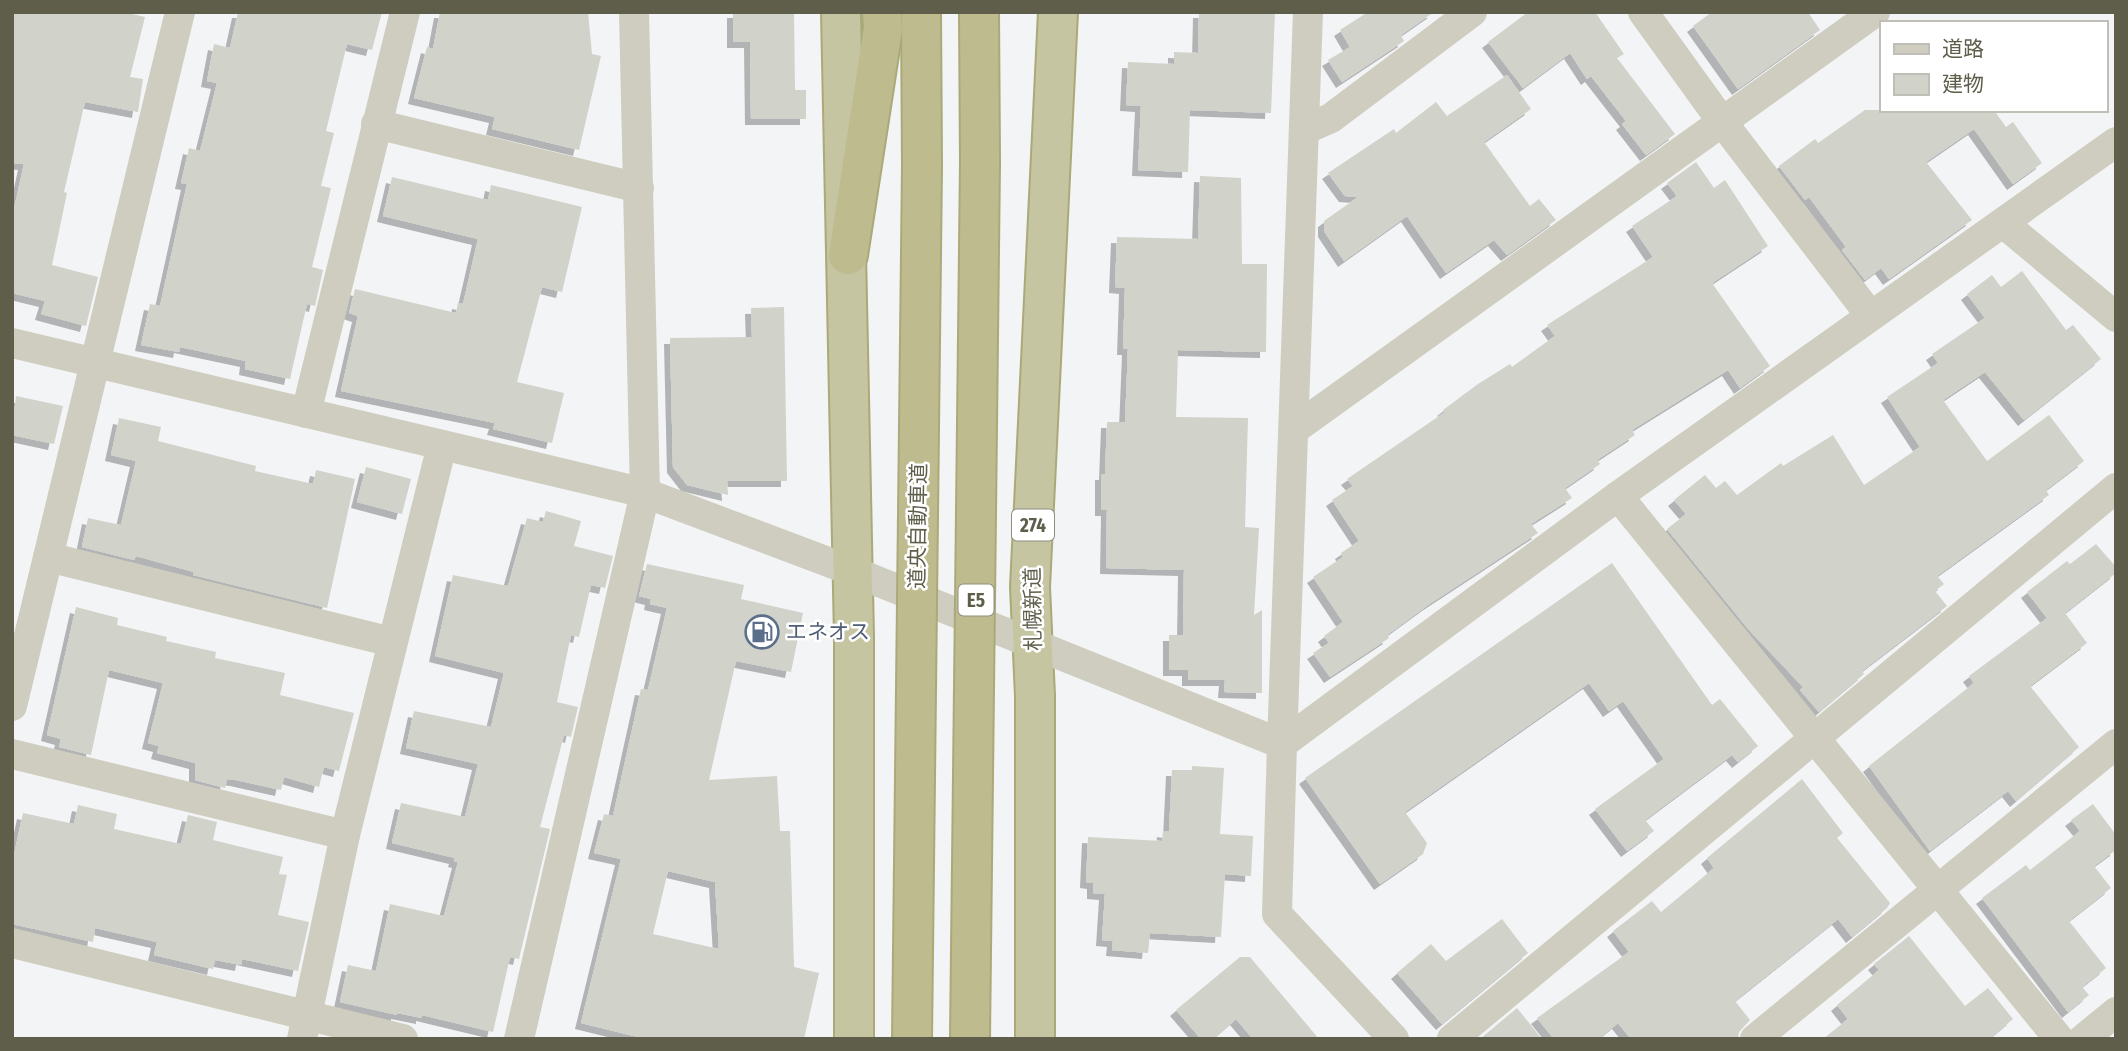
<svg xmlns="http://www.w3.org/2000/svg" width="2128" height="1051" font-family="'Fira Sans Condensed','Noto Sans JP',sans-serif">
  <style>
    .building { fill: #d1d2ca; fill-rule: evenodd; filter: url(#shadow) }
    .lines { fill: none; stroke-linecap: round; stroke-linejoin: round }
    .trunk-casing { stroke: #aaa979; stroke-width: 42 }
    .motorway-casing { stroke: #aaa979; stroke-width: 42 }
    .minor { stroke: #cecdbf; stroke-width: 30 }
    .trunk { stroke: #c6c5a2; stroke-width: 38 }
    .motorway { stroke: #bebc8e; stroke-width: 38 }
    .motorway-bridge-casing { stroke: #aaa979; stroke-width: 42; stroke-linecap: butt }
    .motorway-bridge { stroke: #bebc8e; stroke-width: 38 }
    .labels { text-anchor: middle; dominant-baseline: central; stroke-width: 5; stroke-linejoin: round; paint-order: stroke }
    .shield { fill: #fff; stroke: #8f8e81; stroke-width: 2 }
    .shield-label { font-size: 19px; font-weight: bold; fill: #5f5e4b }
    .street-label { font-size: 21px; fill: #5f5e4b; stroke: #fff }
    .service-label { font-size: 21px; fill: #4e5e75; stroke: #fff; text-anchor: start }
  </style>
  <defs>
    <filter id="shadow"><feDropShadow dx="-6" dy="6" stdDeviation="0" flood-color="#0004"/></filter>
  </defs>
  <rect width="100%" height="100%" fill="#f3f4f5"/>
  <g class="building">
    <polygon points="12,12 124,12 145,17 130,77 143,79 138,112 85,102 64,192 67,193 52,265 98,277 86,326 41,314 45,301 12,293 12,218 24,164 12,163"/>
    <polygon points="238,12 382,12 372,50 347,44 326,131 334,133 321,186 331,188 312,267 323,270 315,306 307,304 290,379 245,369 246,361 180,347 179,352 141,345 150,304 160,306 187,184 181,183 189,148 200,151 217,83 207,81 214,44 230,48"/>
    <polygon points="440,12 588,12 592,54 601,56 579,150 492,129 495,117 414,98 427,47 433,49"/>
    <polygon points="733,12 794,12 795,90 806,90 806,119 751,119 750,42 733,42"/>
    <polygon points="1199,12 1275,12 1271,113 1190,110 1188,172 1138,170 1141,106 1126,105 1128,62 1174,64 1174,52 1198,53"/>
    <polygon points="1368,12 1434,12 1401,35 1404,41 1342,82 1328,60 1350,47 1340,30"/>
    <polygon points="1528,12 1595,12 1624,54 1617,58 1675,134 1646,155 1622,124 1626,121 1591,76 1587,79 1570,53 1523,88 1488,42"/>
    <polygon points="1712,12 1808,12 1820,30 1738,89 1693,26"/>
    <polygon points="1507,75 1531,109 1484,142 1530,206 1539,199 1556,220 1507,255 1494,240 1446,273 1407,216 1344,261 1324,231 1324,221 1358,197 1345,196 1328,173 1394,129 1396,133 1436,102 1447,116"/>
    <polygon points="1865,110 1999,110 1996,113 2006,127 2013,122 2042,163 2013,184 1974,129 1926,162 1972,220 1889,279 1881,268 1865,280 1842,250 1846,247 1809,197 1805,200 1779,166 1815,139 1818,143"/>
    <polygon points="1696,162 1714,188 1725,180 1768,246 1712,283 1770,366 1740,388 1728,370 1632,430 1635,435 1597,460 1600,464 1565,488 1572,498 1531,524 1538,533 1428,605 1387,635 1389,638 1330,677 1313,653 1329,643 1324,636 1343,622 1313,577 1343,557 1341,553 1359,541 1332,500 1353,486 1347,479 1445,412 1443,410 1478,384 1510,364 1512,367 1555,336 1547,325 1653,257 1632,226 1677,196 1667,183"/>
    <polygon points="1200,176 1241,178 1242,264 1267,264 1266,352 1178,350 1176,417 1248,418 1245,527 1259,528 1254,615 1262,610 1262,693 1224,692 1225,680 1188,680 1188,670 1169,670 1169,635 1183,635 1184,570 1106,568 1107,510 1101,510 1101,474 1105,474 1107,422 1125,422 1128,349 1123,349 1125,288 1115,287 1117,237 1198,239"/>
    <polygon points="392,177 488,200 491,185 582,207 562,292 542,287 517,382 564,393 552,443 493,429 495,423 341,391 358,316 349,313 355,289 456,313 458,303 463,304 478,239 383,216"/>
    <polygon points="2022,271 2066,330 2073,325 2101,359 2024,420 1985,372 1943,400 1987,461 2049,415 2084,461 2046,490 2049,495 1937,576 1944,584 1935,591 1947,606 1862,671 1864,674 1819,712 1800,690 1803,687 1749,630 1667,529 1686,514 1674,500 1705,475 1716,488 1725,481 1737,495 1781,463 1783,466 1833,435 1864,485 1920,447 1887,397 1938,363 1932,354 1985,318 1967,294 1992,275 2001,287"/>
    <polygon points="784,307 787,481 727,481 728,495 687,485 673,467 670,338 752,337 751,308"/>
    <polygon points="16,396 63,406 54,444 12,435"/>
    <polygon points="119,418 161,427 158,441 256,466 255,471 313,484 316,470 355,479 327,608 193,575 194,572 136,556 134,560 82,547 88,518 121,525 136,461 111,455"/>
    <polygon points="366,467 411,479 402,514 357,502"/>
    <polygon points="546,511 581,521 574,546 613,556 605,588 591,585 579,637 571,635 557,702 578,707 571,737 564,735 540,827 550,829 519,959 510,957 493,1032 422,1015 422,1018 397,1013 397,1015 340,1002 348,965 376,971 390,904 444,916 458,862 454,861 455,858 392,843 401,803 465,817 478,764 406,748 414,711 491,727 504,673 435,656 453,575 508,586 527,518 543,522"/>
    <polygon points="2096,544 2116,567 2116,573 2065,613 2087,643 2030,686 2079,747 2016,801 2008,791 1930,851 1869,766 1974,683 1969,676 2047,618 2027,592 2067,561 2070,564"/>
    <polygon points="1612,563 1712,705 1720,699 1758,746 1738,762 1732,755 1645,820 1654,831 1627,851 1595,809 1664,759 1623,701 1609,711 1589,683 1405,812 1427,843 1423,854 1380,884 1305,778"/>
    <path d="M647 564 744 585 741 599 803 613 791 672 736 661 709 780 777 776 780 831H790L794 967 819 973 804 1039H646L581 1023 621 859 594 853 604 814 613 816 641 689 648 690 667 608 650 604 651 599 639 596ZM668 871 715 882 719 949 653 934Z"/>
    <polygon points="76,607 118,618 117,625 167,637 166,641 216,652 215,658 285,673 280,695 354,713 339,771 324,767 319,787 284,777 281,790 236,780 227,779 225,788 195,780 195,763 157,753 159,746 148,743 163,683 109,670 91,755 59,747 61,739 47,735"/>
    <polygon points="1192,766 1224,768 1220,834 1253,836 1251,876 1225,874 1221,937 1150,933 1148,953 1112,950 1113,941 1102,940 1105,894 1093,893 1093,883 1086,882 1088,837 1162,841 1163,831 1169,832 1172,770 1192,770"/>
    <polygon points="1802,779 1843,833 1837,838 1890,903 1887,908 1852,937 1838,919 1735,1001 1750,1020 1739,1032 1738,1039 1631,1039 1618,1023 1598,1039 1554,1039 1537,1018 1629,952 1613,931 1652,901 1661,912 1714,868 1707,858"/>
    <polygon points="2093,804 2116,835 2116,850 2094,866 2111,888 2069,921 2106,968 2082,987 2089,995 2068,1012 1982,898 2026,865 2030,870 2080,831 2071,820"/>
    <polygon points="78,805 117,814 114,829 181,844 188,815 217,822 213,840 283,857 279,874 287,875 278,915 309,922 298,971 242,959 241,965 215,960 213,969 154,955 157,942 95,928 93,942 12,924 12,864 23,813 74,824"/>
    <polygon points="1502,919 1528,953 1442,1024 1397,973 1431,944 1446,961"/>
    <polygon points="1909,936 1965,1006 1988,988 2013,1019 1989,1039 1823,1039 1848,1019 1837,1005 1879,970 1874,964"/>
    <polygon points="1240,957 1250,957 1319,1039 1253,1039 1236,1019 1213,1039 1201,1039 1176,1010"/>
    <polygon points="1517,1008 1542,1039 1480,1039"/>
  </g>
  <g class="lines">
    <defs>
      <g id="trunk">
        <polyline points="841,12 854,637 854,1039"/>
        <polyline points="1035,1039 1035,696 1030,587 1058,12"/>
      </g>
      <g id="motorway">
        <polyline points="921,12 922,166"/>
        <polyline points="979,12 980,162"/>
        <polyline points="848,255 883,28 882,12"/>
      </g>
    </defs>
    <use href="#trunk" class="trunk-casing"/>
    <use href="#motorway" class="motorway-casing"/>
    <g class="minor">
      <polyline points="1643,12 1723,123 1870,315"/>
      <polyline points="376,124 639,188"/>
      <polyline points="1304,130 1331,118 1472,12"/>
      <polyline points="2003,223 2116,317"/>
      <polyline points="12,343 645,493 852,571 1282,744 1277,914 1394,1039"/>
      <polyline points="306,413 405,12"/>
      <polyline points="1296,428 1875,12"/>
      <polyline points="1618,496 2059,1039"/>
      <polyline points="48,557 392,642"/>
      <polyline points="12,706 180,12"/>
      <polyline points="1282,744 1618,496 2116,142"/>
      <polyline points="1282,744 1308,12"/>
      <polyline points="12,754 345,835"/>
      <polyline points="12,943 403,1039"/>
      <polyline points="302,1039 345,835 442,445"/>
      <polyline points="519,1039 645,493 634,12"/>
      <polyline points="1452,1039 2116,488"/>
      <polyline points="1755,1039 2116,744"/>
      <polyline points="2083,1039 2116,1012"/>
    </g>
    <use href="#trunk" class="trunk"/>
    <use href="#motorway" class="motorway"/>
    <defs>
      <g id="motorway-bridge">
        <polyline points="912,1039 922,166"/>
        <polyline points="970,1039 980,162"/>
      </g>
    </defs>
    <use href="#motorway-bridge" class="motorway-bridge-casing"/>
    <use href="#motorway-bridge" class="motorway-bridge"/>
  </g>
  <defs>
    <symbol id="fuel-ring" viewBox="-11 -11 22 22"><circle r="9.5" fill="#fff" stroke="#5c6f8a" stroke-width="1.5"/><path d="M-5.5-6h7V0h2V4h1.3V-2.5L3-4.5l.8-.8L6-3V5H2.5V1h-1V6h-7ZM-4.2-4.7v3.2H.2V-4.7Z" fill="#5c6f8a"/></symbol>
  </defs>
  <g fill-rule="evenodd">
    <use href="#fuel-ring" x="743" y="613" width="38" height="38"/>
  </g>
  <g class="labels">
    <g class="shield">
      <rect x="1012" y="509.5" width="42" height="31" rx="5"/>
      <rect x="958.5" y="584.5" width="35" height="31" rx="5"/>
    </g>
    <g class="shield-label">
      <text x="1033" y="525">274</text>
      <text x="976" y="600">E5</text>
    </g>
    <g class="street-label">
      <text transform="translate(918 526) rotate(-89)">道央自動車道</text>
      <text transform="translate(1033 609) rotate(-91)">札幌新道</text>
    </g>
    <g class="service-label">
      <text x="786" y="632">エネオス</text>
    </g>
  </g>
  <rect width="2128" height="1051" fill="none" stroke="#5f5e4b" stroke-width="28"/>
  <rect x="1880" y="21" width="228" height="91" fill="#ffffff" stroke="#bfbfb7" stroke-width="2"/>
  <rect x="1894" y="44" width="35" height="10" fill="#cecdbf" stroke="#bfbfb7" stroke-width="2"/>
  <text x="1942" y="56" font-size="21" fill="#5f5e4b">道路</text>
  <rect x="1894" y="74" width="35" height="21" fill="#d1d2ca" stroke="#bfbfb7" stroke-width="2"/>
  <text x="1942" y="91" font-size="21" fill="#5f5e4b">建物</text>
</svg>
